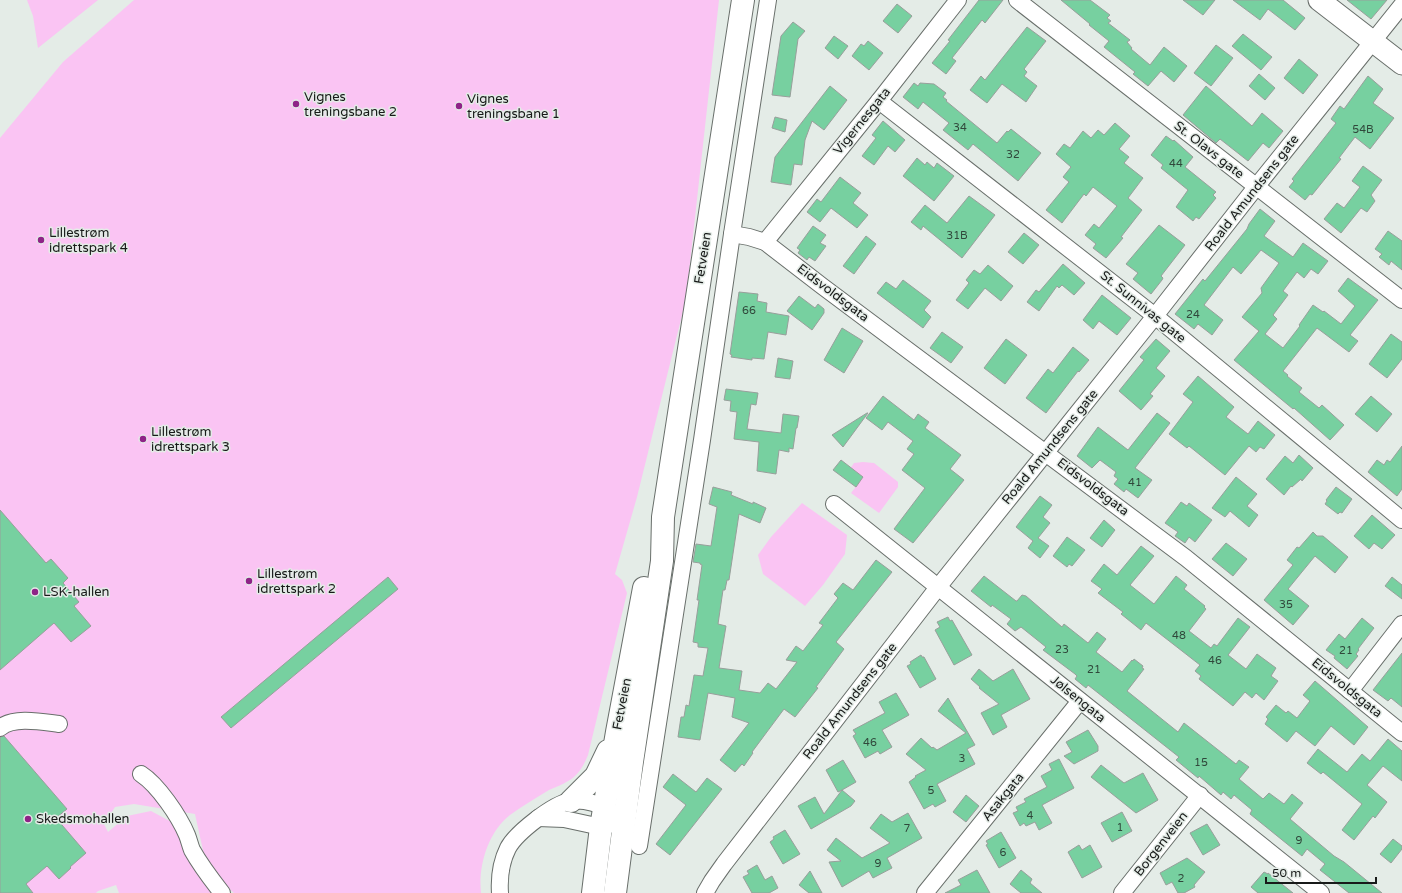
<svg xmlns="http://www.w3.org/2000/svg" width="1402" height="893" font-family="'Varela Round',sans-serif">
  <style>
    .green { fill: #fac4f3; fill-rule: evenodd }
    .building { fill: #77d0a0; stroke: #989f9b }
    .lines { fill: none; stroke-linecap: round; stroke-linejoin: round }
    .minor-casing { stroke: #696f6b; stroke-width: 18 }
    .major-casing { stroke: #696f6b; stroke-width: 23 }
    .highway-casing { stroke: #696f6b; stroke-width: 24 }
    .minor { stroke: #fff; stroke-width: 16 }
    .major { stroke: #fff; stroke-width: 21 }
    .highway { stroke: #fff; stroke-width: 22 }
    .poi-dot { fill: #8e2387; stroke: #e4ece7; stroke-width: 1.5 }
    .labels { text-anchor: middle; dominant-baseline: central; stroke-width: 3; stroke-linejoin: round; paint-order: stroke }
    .number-label { font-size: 11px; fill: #30483b }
    .poi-label { font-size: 13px; fill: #181a19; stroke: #e4ece7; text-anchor: start }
    .street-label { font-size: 13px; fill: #181a19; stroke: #e4ece7 }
  </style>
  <rect width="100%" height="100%" fill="#e4ece7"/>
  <g class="green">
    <polygon points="27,0 98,0 38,48 33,16"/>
    <path d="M134 0H719L686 299 637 497 615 574 622 580 627 593 588 755C584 765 578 776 568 781 562 785 555 787 549 790 536 798 522 806 510 815 488 832 478 866 481 893H234L221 881 229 893H119L116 885 98 891 96 893H0V138L63 62ZM134 804 195 814 204 855 210 864 179 826 151 811 127 816 108 832 104 824 115 807Z"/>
    <polygon points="863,462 874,463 898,482 898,487 879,513 851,493 862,479 850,469 854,463"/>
    <polygon points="802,503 847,535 845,554 823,585 805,606 763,574 758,555 771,537"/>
  </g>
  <g class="building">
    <polygon points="979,0 1003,0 985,23 982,20 952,58 956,61 946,74 932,63 950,41 948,40"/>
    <polygon points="1061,0 1090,0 1110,15 1107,18 1111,21 1108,23 1130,40 1127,42 1132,48 1131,49 1150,65 1164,47 1187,66 1174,82 1161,71 1148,86 1133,74 1135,72 1104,47 1109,41 1089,25 1090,24"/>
    <polygon points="1183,0 1215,0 1203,15"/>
    <polygon points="1233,0 1283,0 1305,18 1295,30 1268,9 1260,20"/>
    <polygon points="1347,0 1387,0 1371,19"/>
    <polygon points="897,4 912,16 898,33 883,21"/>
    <polygon points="793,22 805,31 798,39 790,97 772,95 781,36"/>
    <polygon points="1027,27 1046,41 1024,69 1027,72 1024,76 1037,86 1026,102 1002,84 987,103 970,90 981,76 985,80"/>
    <polygon points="1243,34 1272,57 1261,70 1232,46"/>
    <polygon points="834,36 848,46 838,59 825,48"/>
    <polygon points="868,41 883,53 869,70 852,56 861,44 864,46"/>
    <polygon points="1216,45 1233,58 1211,86 1194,73"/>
    <polygon points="1299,59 1318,75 1303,94 1284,78"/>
    <polygon points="1259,74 1275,88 1265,100 1249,86"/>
    <polygon points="1368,76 1383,89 1373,103 1394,118 1370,149 1355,137 1339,158 1341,159 1312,195 1310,194 1305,200 1289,187 1294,181 1292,179 1336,123 1331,119 1340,106 1344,109"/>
    <polygon points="914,83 918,86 920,83 934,84 946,93 943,97 947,100 946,101 997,143 1007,131 1008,132 1011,129 1041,153 1018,181 973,144 968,150 943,130 949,123 923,102 918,109 903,97"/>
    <polygon points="830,86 847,100 824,130 812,121 805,140 802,165 794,164 791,185 771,182 775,157"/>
    <polygon points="1206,86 1252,126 1262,113 1283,131 1269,148 1263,143 1248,161 1220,139 1216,143 1183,115"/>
    <polygon points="775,117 787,120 785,132 772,128"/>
    <polygon points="883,121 905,140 895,152 888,146 874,165 862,156 876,138 872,135"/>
    <polygon points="1115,123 1130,136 1119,149 1129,157 1124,163 1143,178 1128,198 1142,210 1121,237 1123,238 1106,258 1093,248 1096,244 1085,235 1094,224 1099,228 1117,206 1093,187 1086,196 1084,194 1062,223 1046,210 1069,182 1063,177 1071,167 1056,154 1064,144 1070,148 1083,131 1091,138 1098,130 1104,135"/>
    <polygon points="1166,136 1173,141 1174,140 1193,157 1185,167 1216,192 1213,195 1216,198 1199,219 1196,217 1193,221 1176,207 1188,190 1161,168 1163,165 1151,155"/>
    <polygon points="917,158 925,165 927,162 934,168 937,163 954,176 934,201 903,176"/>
    <polygon points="1363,166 1382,180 1371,195 1375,201 1367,212 1361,208 1341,233 1324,219 1337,203 1344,208 1360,187 1352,181"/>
    <polygon points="840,177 861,193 853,203 868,215 857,228 831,208 820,222 807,212 817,199 821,202"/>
    <polygon points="969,196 995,215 962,258 923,226 921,230 911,222 925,205 947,223"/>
    <polygon points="1260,209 1275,221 1264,236 1293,257 1303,243 1328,261 1318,274 1311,269 1304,278 1297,272 1283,291 1288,295 1273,315 1277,319 1265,334 1283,348 1300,326 1299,325 1313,305 1323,312 1324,311 1341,324 1355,306 1338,291 1348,278 1378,300 1350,335 1358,341 1349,352 1317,328 1283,371 1288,375 1287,376 1302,388 1299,392 1319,408 1322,405 1344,425 1330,440 1294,408 1293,409 1234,360 1259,331 1242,317 1262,293 1261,288 1279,263 1261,250 1241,274 1233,267 1204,305 1223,320 1212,335 1198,324 1194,329 1175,314 1203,279 1205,281 1247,229 1249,224"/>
    <polygon points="1159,225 1185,245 1161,276 1163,278 1162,280 1151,294 1133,279 1138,273 1126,264"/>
    <polygon points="813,226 826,235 820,243 826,246 815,261 809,257 807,260 798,253 800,250 797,248"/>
    <polygon points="1388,231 1402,241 1402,270 1391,261 1389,265 1379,257 1382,254 1375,249"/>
    <polygon points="1024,233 1039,245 1023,264 1008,252"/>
    <polygon points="866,236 876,244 854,274 843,266"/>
    <polygon points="1063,264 1085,283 1074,295 1062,285 1059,288 1057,286 1039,311 1027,302 1036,290 1039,292"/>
    <polygon points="988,265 1013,286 1001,301 985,288 968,309 956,300 969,283 966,280 974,270 980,274"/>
    <polygon points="903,280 931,301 924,310 931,317 923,328 877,293 886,282 896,289"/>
    <polygon points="739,292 758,294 757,301 767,303 766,312 789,316 786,335 768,332 764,359 752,358 752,360 731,357 732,355 730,354"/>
    <polygon points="1102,295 1131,318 1117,335 1099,321 1093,329 1083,320"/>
    <polygon points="799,296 815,308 818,304 824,309 824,313 812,330 787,311"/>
    <polygon points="842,328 863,341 844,373 824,360"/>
    <polygon points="942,332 963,347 951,363 930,348"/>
    <polygon points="1391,334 1402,342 1402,359 1387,378 1369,364"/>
    <polygon points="1006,339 1027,355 1005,384 984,368"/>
    <polygon points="1156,339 1170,351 1156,368 1165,376 1150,394 1153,396 1141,410 1119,391 1144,360 1140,357"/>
    <polygon points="1073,347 1089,360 1079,372 1078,371 1046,413 1026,398 1048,369 1053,373"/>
    <polygon points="778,358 793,361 790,379 775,377"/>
    <polygon points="1198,376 1234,407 1226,417 1248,434 1258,421 1275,435 1264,449 1260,447 1256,452 1249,446 1225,475 1189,446 1187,448 1169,434 1193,402 1183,394"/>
    <polygon points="726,389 758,393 756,405 751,404 747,429 781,433 783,414 799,416 797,428 796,428 793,449 789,448 789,452 779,450 776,474 757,471 759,442 734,439 737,412 730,411 731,401 724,400"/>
    <polygon points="883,396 914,420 918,414 929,422 925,428 961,455 950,469 964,480 913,543 894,529 925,488 902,470 914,454 907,449 913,441 888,422 882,430 866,418"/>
    <polygon points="1371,396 1392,414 1377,432 1355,414"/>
    <polygon points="867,413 868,413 843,447 832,435"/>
    <polygon points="1157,413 1170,423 1135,468 1152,480 1138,498 1126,489 1124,492 1114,484 1118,479 1114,476 1116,472 1100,460 1092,468 1077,456 1098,427 1128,450"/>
    <polygon points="1402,446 1402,489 1397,496 1368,472 1377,460 1384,465 1387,460 1390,462"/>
    <polygon points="1299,455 1313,468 1302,481 1301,479 1292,487 1291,486 1284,495 1266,479 1285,456 1293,463"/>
    <polygon points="841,460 863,477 856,487 833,470"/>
    <polygon points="1236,477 1257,494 1247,506 1258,515 1249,527 1230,511 1225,517 1212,508"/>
    <polygon points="713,487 732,492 731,495 753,504 753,502 766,508 760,523 739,514 729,580 727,580 725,590 723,590 718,624 726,626 719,668 742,671 739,690 760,693 768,683 776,689 797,662 786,660 796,646 803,651 823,625 819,623 838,598 834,594 843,583 853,590 876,560 892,572 836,642 844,649 816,687 818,688 795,717 784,709 752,752 753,753 744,766 742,764 735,772 720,760 749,723 732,717 735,698 708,693 700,740 678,737 681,717 684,717 686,705 689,706 694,675 703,676 708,648 698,647 698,643 693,642 699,600 697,600 702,565 700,564 700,563 693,562 696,544 711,546 717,507 709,504"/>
    <polygon points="1336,487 1352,499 1342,513 1340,512 1338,514 1325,504 1327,501 1326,500"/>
    <polygon points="1040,496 1052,505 1043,517 1050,523 1038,538 1049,546 1040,558 1028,548 1033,541 1016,527"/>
    <polygon points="1181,502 1187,506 1189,503 1212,520 1195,542 1189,537 1185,543 1175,536 1178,532 1165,523"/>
    <polygon points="0,510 46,563 51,559 68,578 63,583 79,602 74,606 91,626 71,642 54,623 0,670"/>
    <polygon points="1372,515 1395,535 1382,549 1374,543 1369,549 1354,536"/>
    <polygon points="1104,520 1115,530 1102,547 1090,538"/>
    <polygon points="1313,532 1317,536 1323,536 1348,557 1335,573 1315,556 1288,589 1309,606 1293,625 1264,600 1293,565 1287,560 1297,547 1299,548"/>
    <polygon points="1067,537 1085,550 1072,566 1069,564 1067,567 1053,556"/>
    <polygon points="1226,543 1247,559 1233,576 1212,559"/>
    <polygon points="1141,546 1154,556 1130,585 1154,604 1176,576 1187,585 1184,589 1205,606 1204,607 1206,609 1189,631 1211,648 1214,644 1217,646 1238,618 1250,627 1228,655 1246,669 1257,654 1276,668 1271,676 1278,681 1264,700 1256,693 1252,698 1245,692 1233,706 1199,679 1201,676 1195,671 1200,665 1146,623 1141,630 1121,614 1123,612 1098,593 1102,589 1091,581 1104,564 1117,575"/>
    <polygon points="984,576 1016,601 1017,601 1022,595 1026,596 1062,627 1064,624 1088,643 1097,632 1106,639 1096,652 1122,672 1132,660 1133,661 1134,659 1143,666 1142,668 1144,669 1127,691 1178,732 1184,723 1236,764 1239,760 1249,767 1239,779 1263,799 1269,793 1284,804 1292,794 1303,803 1290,819 1334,856 1344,862 1382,893 1349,893 1320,870 1325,864 1307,849 1302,856 1250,814 1252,810 1234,795 1231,799 1223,792 1221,795 1199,776 1198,778 1176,760 1179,757 1088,685 1086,688 1075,679 1077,676 1075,674 1043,650 1046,647 1021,627 1015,631 1007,624 1011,619 992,605 991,607 971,591"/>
    <polygon points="388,577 398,589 231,728 221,717"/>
    <polygon points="1392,577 1402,585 1402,599 1385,586"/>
    <polygon points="948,617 950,621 952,620 972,655 954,665 935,630 940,627 937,622"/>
    <polygon points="1362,618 1374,628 1358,649 1359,650 1356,654 1358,656 1347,669 1334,658 1335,656 1326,650 1339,634 1345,639"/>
    <polygon points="1402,653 1402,707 1391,698 1388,701 1373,690"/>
    <polygon points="921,655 922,657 924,657 936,679 920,688 907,666 911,664 910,662"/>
    <polygon points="979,669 993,681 1013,669 1030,699 1001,715 1007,727 993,735 981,713 999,704 979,688 980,687 971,679"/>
    <polygon points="1315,681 1368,727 1354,745 1331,726 1315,746 1296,731 1287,742 1265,724 1268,719 1266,717 1276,705 1286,713 1288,711 1297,718 1310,701 1303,695"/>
    <polygon points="896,693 909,715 882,730 892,747 880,754 878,751 865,758 853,736 856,734 853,730 885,713 879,702"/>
    <polygon points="948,698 975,745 967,749 975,764 937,784 946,801 935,807 933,804 924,809 909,782 916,777 915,776 926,770 906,754 921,738 932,748 933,747 937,750 966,733 938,711"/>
    <polygon points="1088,730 1098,746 1098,751 1074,764 1064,756 1072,752 1066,742"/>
    <polygon points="4,736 67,809 56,818 86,853 70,867 71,868 59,879 47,866 26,884 33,893 0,893 0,737"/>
    <polygon points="1388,739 1402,751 1402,781 1383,766 1367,785 1387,802 1375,818 1373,816 1354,840 1342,830 1362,804 1323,772 1321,774 1307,763 1318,749 1347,772 1362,754 1370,761"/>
    <polygon points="1059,759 1074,788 1042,805 1052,823 1039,830 1035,822 1026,826 1024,823 1020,826 1013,813 1018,811 1016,807 1026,802 1024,799 1047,787 1041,776 1052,770 1049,764"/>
    <polygon points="843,760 856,782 842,790 855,801 851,806 811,829 798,806 815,797 824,814 842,790 838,792 826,770"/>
    <polygon points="1101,765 1124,783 1143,773 1158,800 1136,813 1091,777"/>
    <polygon points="673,774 696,792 707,778 722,789 670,855 656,844 686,805 663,787"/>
    <polygon points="966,795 979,806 966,822 953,812"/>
    <polygon points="1122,812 1132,831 1112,842 1101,823"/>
    <polygon points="908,813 922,838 887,858 892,868 873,878 869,871 842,887 829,862 841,861 827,850 836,838 862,858 890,843 870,828 881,814 892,822"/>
    <polygon points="1207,824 1220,845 1203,855 1190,833"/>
    <polygon points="785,830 800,854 783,864 770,842 774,839 773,837"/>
    <polygon points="1001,832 1016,858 999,868 986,845 988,844 986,841"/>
    <polygon points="1393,839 1402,846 1402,849 1391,863 1380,854"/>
    <polygon points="1079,845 1082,850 1090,845 1102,867 1082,878 1068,852"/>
    <polygon points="1187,858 1205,872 1194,885 1195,887 1184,893 1178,893 1172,882 1166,885 1160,873"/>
    <polygon points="757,865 765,880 772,876 778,888 769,893 752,893 743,877 749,874 747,871"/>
    <polygon points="977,870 990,893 945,893 961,885 958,880"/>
    <polygon points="1021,870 1032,879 1030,883 1042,893 1021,893 1010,884"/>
    <polygon points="810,871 822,893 809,893 799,885"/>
    <polygon points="1264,872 1268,874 1268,873 1293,893 1258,893 1251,887"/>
  </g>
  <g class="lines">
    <defs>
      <g id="minor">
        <polyline points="1017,0 1402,300"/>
        <polyline points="879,101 1155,316 1402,520"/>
        <polyline points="732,234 749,237 765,242 822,286 1186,558 1402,733"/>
        <polyline points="765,242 879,101 958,0"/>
        <polyline points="834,504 1321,893"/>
        <polyline points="1350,691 1402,624"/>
        <path d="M0 728C13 716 43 722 59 724"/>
        <path d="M141 774C158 785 179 816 187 835 189 840 190 845 192 850 201 866 211 879 222 893"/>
        <polyline points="538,818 564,819 601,827 612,824"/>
        <polyline points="639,846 702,440 732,234 768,0"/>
        <path d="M500 893C499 878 501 862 508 848 516 833 553 804 570 801 585 799 601 804 613 813"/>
        <polyline points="705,893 712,881 724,864 939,586 1155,316 1256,187 1402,5"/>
        <polyline points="925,893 1080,701"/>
        <polyline points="1122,893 1200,795"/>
      </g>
      <polyline id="major" points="1319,0 1402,64"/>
      <g id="highway">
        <polyline points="571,801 596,776 608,751"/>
        <polyline points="593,893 601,827 617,732 644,588"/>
        <polyline points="615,893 632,762 662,561 663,517 743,0"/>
      </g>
    </defs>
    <use href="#minor" class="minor-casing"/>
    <use href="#major" class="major-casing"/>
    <use href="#highway" class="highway-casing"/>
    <use href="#minor" class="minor"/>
    <use href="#major" class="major"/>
    <use href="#highway" class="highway"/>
  </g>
  <g class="poi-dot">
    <circle cx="296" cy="104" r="4"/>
    <circle cx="459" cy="106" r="4"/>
    <circle cx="41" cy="240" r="4"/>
    <circle cx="143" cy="439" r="4"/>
    <circle cx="249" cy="581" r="4"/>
    <circle cx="35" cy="592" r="4"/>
    <circle cx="28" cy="819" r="4"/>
  </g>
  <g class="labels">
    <g class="number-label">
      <text x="960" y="127">34</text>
      <text x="1363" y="129">54B</text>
      <text x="1013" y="154">32</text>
      <text x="1176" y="163">44</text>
      <text x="957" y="235">31B</text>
      <text x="749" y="310">66</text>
      <text x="1193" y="314">24</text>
      <text x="1135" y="482">41</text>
      <text x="1286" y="604">35</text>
      <text x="1179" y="635">48</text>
      <text x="1062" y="649">23</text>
      <text x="1346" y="650">21</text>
      <text x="1215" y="660">46</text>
      <text x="1094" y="669">21</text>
      <text x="870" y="742">46</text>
      <text x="962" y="758">3</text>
      <text x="1201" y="762">15</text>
      <text x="931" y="790">5</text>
      <text x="1030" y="815">4</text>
      <text x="1120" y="827">1</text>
      <text x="907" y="828">7</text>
      <text x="1299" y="840">9</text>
      <text x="1003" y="852">6</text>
      <text x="878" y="863">9</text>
      <text x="1181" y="878">2</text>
    </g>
    <g class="poi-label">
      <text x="304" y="97">Vignes<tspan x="304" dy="15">treningsbane 2</tspan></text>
      <text x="467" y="99">Vignes<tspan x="467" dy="15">treningsbane 1</tspan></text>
      <text x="49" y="233">Lillestrøm<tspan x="49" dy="15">idrettspark 4</tspan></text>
      <text x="151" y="432">Lillestrøm<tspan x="151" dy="15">idrettspark 3</tspan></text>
      <text x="257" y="574">Lillestrøm<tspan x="257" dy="15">idrettspark 2</tspan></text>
      <text x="43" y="592">LSK-hallen</text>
      <text x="36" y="819">Skedsmohallen</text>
    </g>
    <g class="street-label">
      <text transform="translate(862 121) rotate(-51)">Vigernesgata</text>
      <text transform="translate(1209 150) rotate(38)">St. Olavs gate</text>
      <text transform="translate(1252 193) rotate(-52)">Roald Amundsens gate</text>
      <text transform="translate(703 258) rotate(-81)">Fetveien</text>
      <text transform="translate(833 293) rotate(37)">Eidsvoldsgata</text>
      <text transform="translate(1143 307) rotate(39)">St. Sunnivas gate</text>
      <text transform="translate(1050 447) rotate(-51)">Roald Amundsens gate</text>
      <text transform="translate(1093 487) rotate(37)">Eidsvoldsgata</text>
      <text transform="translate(1347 688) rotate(39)">Eidsvoldsgata</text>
      <text transform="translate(1078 699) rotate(39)">Jølsengata</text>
      <text transform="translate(850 701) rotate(-52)">Roald Amundsens gate</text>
      <text transform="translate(622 704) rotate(-79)">Fetveien</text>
      <text transform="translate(1003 797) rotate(-51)">Asakgata</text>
      <text transform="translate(1161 844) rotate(-52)">Borgenveien</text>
    </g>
  </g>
  <path d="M1266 877v6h110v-6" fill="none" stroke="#181a19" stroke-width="2"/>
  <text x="1272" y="877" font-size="12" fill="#181a19" stroke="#e4ece7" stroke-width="3" paint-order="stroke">50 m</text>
</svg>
